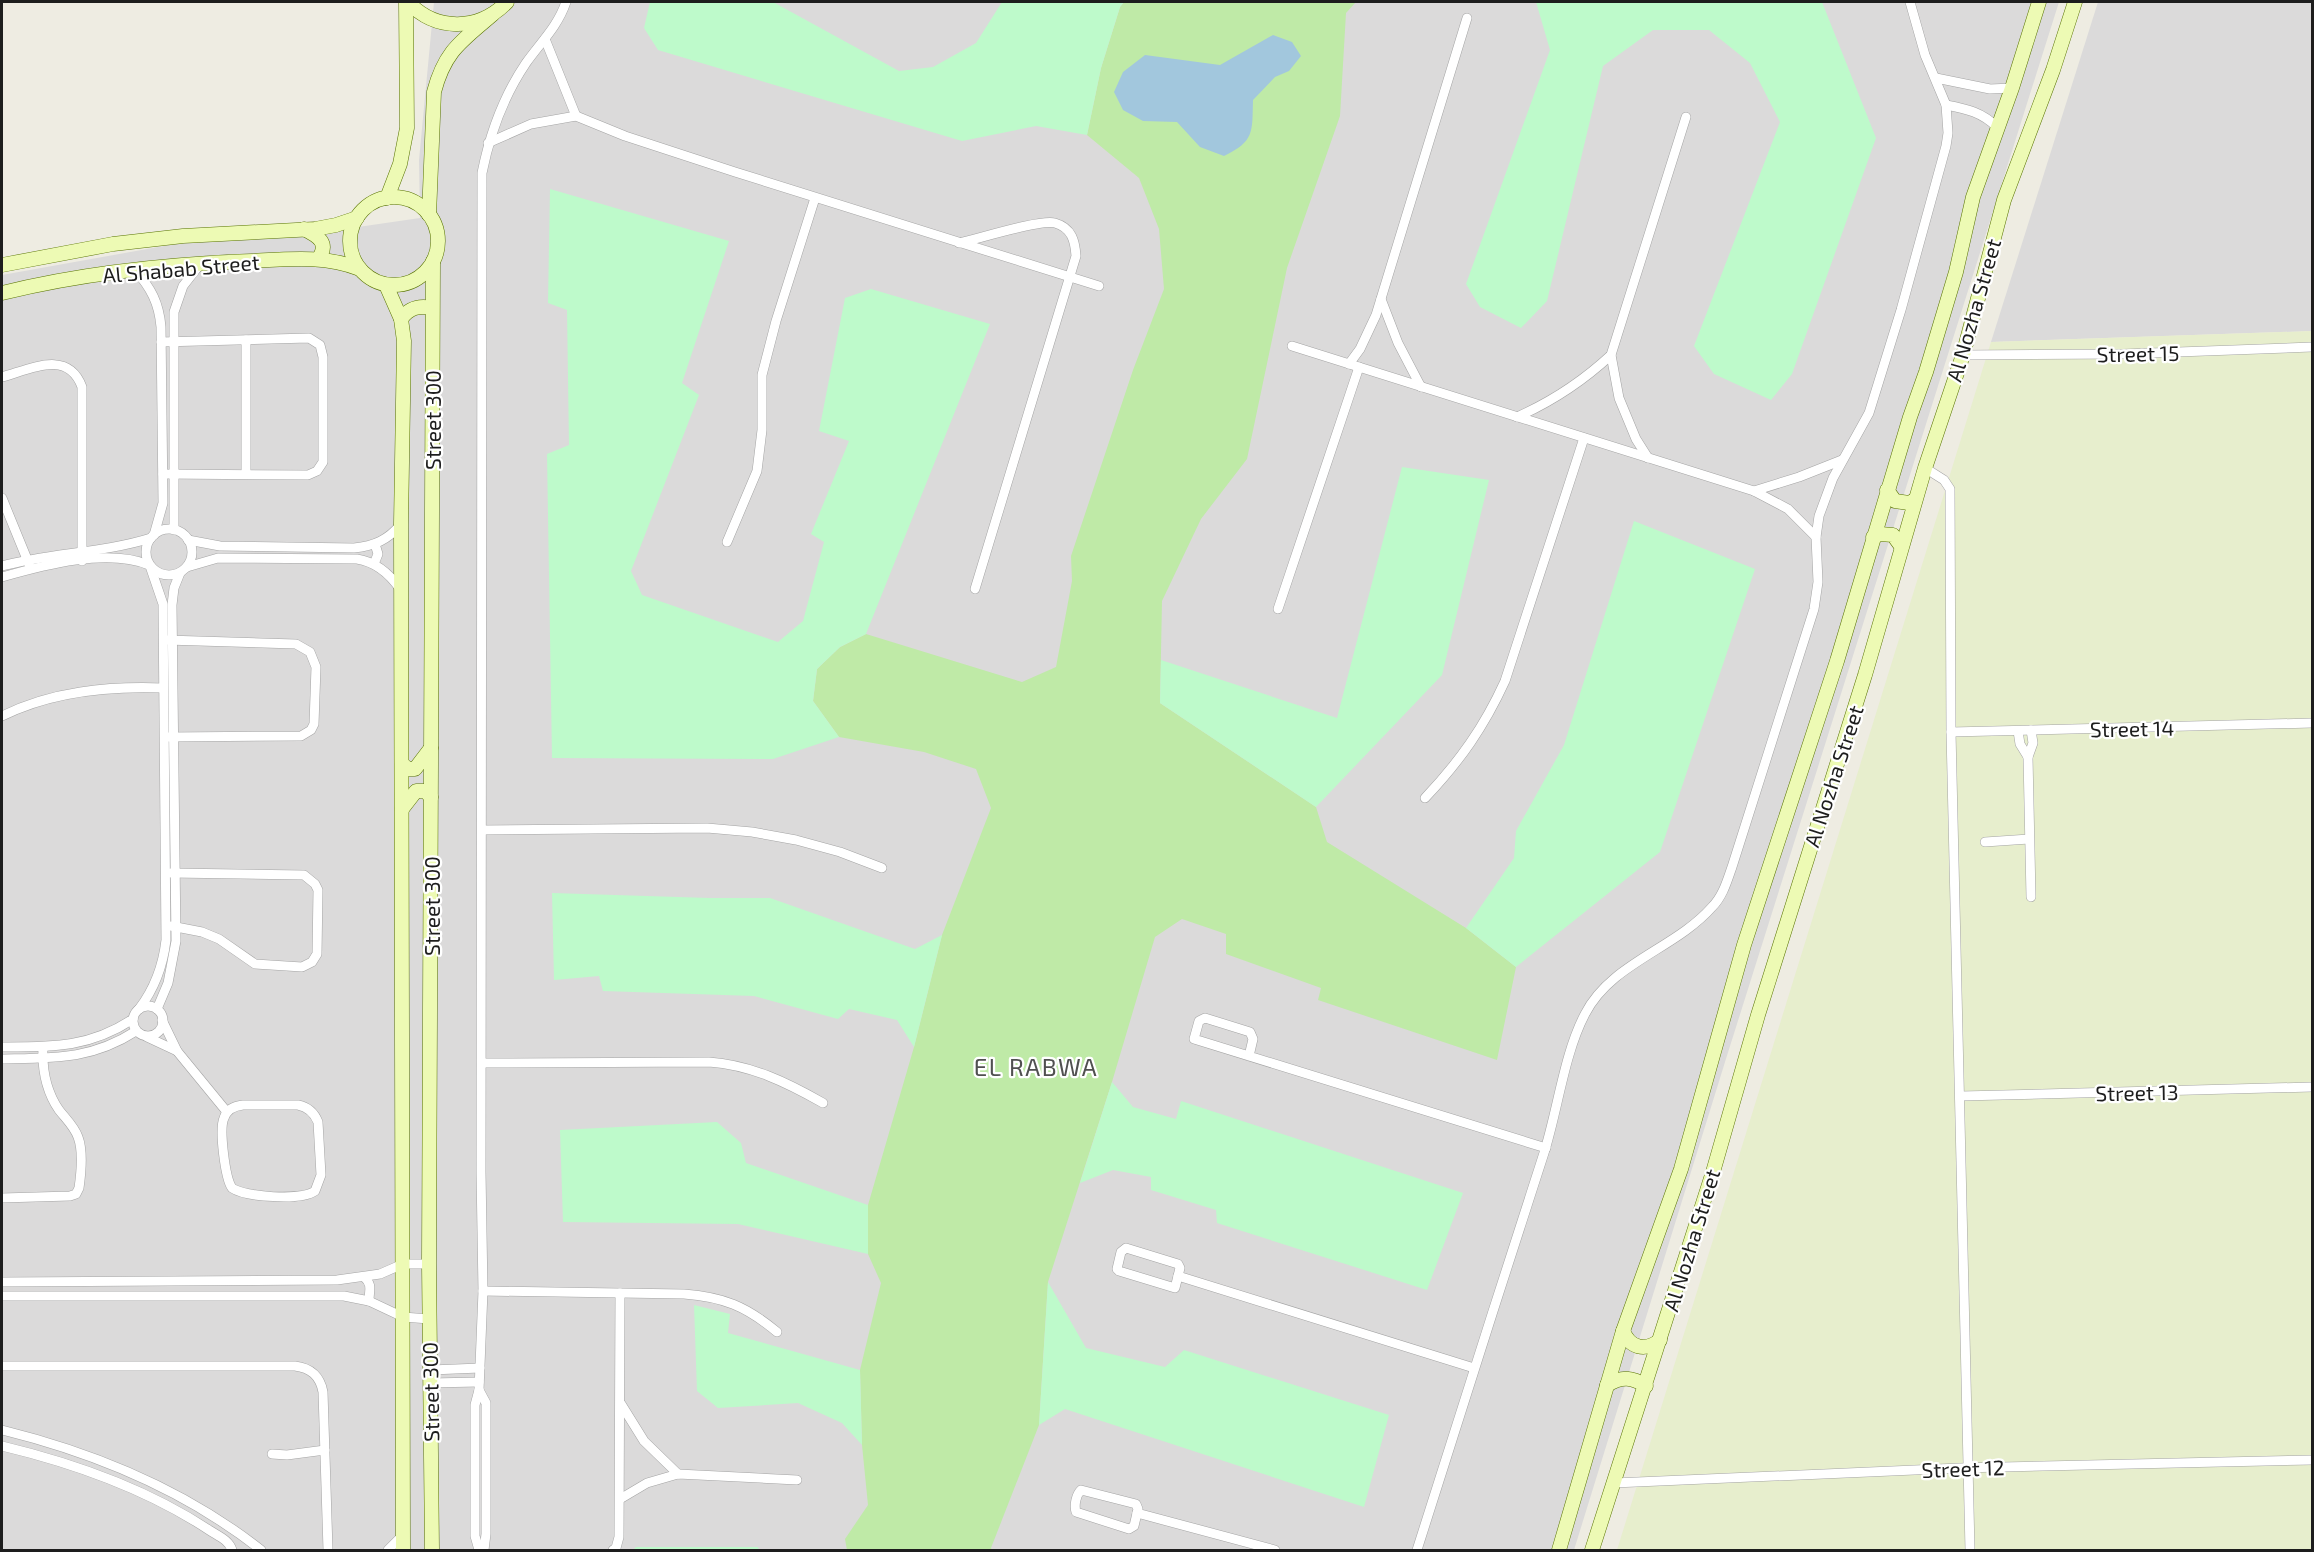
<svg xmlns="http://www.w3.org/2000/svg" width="2314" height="1552" font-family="'Exo 2',sans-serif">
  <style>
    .residential { fill: #dbdada }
    .farmland { fill: #e7eecd }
    .grass { fill: #bfeaa7 }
    .park { fill: #befacb }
    .water { fill: #a2c7dd }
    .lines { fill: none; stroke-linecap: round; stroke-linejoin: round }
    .street-casing { stroke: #a4a4a4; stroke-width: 10 }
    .secondary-casing { stroke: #597403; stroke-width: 15 }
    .street { stroke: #fff; stroke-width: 9 }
    .secondary { stroke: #edfab4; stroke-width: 14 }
    .labels { text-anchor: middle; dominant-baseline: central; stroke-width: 4.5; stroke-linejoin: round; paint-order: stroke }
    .street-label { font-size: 21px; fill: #1d1d1d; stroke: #fff }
    .quarter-label { font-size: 24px; letter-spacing: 1.5px; fill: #505050; stroke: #fff }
  </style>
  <rect width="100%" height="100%" fill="#eeece2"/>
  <g class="residential">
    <polygon points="434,2 2059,2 1725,1062 1574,1550 2,1550 2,275 175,244 303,235 420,218 419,160"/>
    <polygon points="2098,2 2312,2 2312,331 1991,342"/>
  </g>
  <polygon class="farmland" points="2312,331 2312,1550 1617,1550 1991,342"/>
  <polygon class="grass" points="1124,2 1356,2 1346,13 1340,116 1287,268 1247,459 1201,519 1162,601 1160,703 1316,807 1327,842 1466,928 1516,967 1497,1060 1318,1000 1321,988 1226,954 1226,934 1182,919 1155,937 1112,1082 1048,1282 1039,1425 991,1548 992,1550 847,1550 845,1539 868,1505 862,1445 860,1370 881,1283 868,1254 868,1205 914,1047 942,935 991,808 976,769 924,752 839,737 813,701 817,669 840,647 866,634 1022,682 1056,667 1072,581 1071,556 1133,370 1164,289 1159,229 1139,178 1087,135 1101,68 1120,7"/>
  <g class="park">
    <polygon points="650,2 773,2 899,71 933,67 976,43 1002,2 1124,2 1120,7 1101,68 1087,135 1036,126 962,141 658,50 644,28"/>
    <polygon points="1536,2 1822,2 1876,138 1792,374 1771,400 1714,374 1694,346 1780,122 1750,63 1709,30 1653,30 1603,66 1547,301 1521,328 1480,307 1466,284 1550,50"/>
    <polygon points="550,189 729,241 682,383 699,395 631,571 642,595 778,642 803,621 824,542 811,534 849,441 819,431 845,298 871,289 990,324 866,634 840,647 817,669 813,701 839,737 773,759 552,758 547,454 569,445 567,310 548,303"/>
    <polygon points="1402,467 1489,480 1442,675 1316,807 1160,703 1161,660 1337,718"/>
    <polygon points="1634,521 1755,569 1660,852 1516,967 1466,928 1514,858 1516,831 1564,745"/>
    <polygon points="552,893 710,898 770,898 915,949 942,935 914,1047 897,1020 849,1009 838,1019 754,996 603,991 599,976 554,980"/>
    <polygon points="1112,1082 1133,1107 1176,1119 1181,1101 1463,1193 1427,1290 1217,1223 1216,1210 1151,1190 1151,1177 1113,1170 1080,1183"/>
    <polygon points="717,1122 741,1143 746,1163 868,1205 868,1254 738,1224 563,1222 560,1130"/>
    <polygon points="1048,1282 1086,1348 1165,1367 1184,1350 1389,1415 1364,1507 1065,1409 1039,1425"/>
    <polygon points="694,1305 730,1314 728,1333 860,1370 862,1445 842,1423 798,1403 718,1408 697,1391"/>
    <polygon points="636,1547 758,1547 759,1550 633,1550"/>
  </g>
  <path class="water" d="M1273 35 1292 42 1301 56 1289 71 1275 77 1253 100C1252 132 1255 141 1224 156L1200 147 1177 122 1143 121 1123 110 1114 92 1123 72 1145 55 1220 65Z"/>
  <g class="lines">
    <defs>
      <g id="street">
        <polyline points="545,39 576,116"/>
        <polyline points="1936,78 1990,89 2012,88"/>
        <path d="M1946 105C1967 109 1982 112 1998 128"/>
        <polyline points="488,143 531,124 576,116 625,136 735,172 1099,286"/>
        <path d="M959 243C978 239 1040 219 1055 223 1072 228 1075 241 1076 256L975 589"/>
        <path d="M135 270C151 288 159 303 161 327L163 503 154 535"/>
        <polyline points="1381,299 1398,343 1421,387"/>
        <polyline points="161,342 309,338 320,345 323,357 323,462 317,471 308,475 163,474"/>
        <polyline points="1292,346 1754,491 1788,509 1816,537"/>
        <polyline points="1963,355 2123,354 2312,347"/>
        <polyline points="1349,364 1360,349 1376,315 1467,18"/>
        <path d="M2 377C31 369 68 349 82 387V561"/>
        <path d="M1517 417C1553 401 1583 381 1611 355"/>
        <polyline points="1648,458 1636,439 1619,398 1611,355 1686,117"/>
        <polyline points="1925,468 1944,480 1950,489 1951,732 1970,1550"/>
        <polyline points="246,474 246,340"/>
        <polyline points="1754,491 1799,477 1842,460"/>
        <polyline points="2,498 29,564"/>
        <circle cx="169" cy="552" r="23"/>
        <polyline points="174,530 174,312 183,286 201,263"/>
        <path d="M188 540 220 546 354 548C374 546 388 540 401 524"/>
        <polyline points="727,542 757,471 762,430 762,375 776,321 815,198"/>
        <polyline points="374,564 378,554 375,544"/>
        <path d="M2 566C50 553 103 553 151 538"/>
        <path d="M187 567 218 558 357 559C376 562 389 573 400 589"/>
        <path d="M2 577C44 565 107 548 149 565"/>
        <polyline points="1278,609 1359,367"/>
        <polyline points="166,640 296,644 310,652 316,667 314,724 311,730 301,736 169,737"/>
        <path d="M2 716C52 691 108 686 163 688"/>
        <polyline points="2031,730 2033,743 2028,757 2031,897"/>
        <polyline points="2018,731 2020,744 2028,757"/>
        <polyline points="1951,732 2312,723"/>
        <path d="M1425 798C1460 761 1484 727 1505 681L1584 438"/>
        <polyline points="482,830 707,828 752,832 796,840 840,852 882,868"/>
        <polyline points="1985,842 2029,839"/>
        <polyline points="171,873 304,875 315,884 318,890 317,954 312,962 302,967 255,964 219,939 202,932 171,926"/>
        <circle cx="148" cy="1021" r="15"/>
        <path d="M139 1009C155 988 163 966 166 940L163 604 150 566"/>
        <polyline points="157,1009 168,983 176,941 172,605 174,588 180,573"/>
        <polyline points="162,1020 177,1051 227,1112"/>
        <polyline points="147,1037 177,1051"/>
        <path d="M2 1047C52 1047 89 1048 133 1019"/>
        <polyline points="1249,1056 1253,1039 1250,1032 1205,1018 1199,1021 1194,1039 1546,1148"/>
        <path d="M2 1059C53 1058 91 1060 136 1031"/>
        <path d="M482 1063 709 1062C751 1065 786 1082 823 1103"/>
        <polyline points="1961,1096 2312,1087"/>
        <path d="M243 1105H298C308 1107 314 1112 318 1122L321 1175 315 1191C301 1201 245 1197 232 1188 225 1178 219 1129 224 1118 227 1109 234 1106 243 1105Z"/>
        <path d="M2 1198 70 1196 76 1194 79 1188C81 1174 83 1150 78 1137 74 1126 66 1119 59 1110 46 1091 42 1069 43 1047"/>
        <polygon points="1126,1248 1178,1264 1180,1268 1175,1288 1119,1271 1117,1269 1121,1252"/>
        <polyline points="1178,1276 1474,1368"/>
        <path d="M364 1277C373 1285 369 1290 369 1301"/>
        <polyline points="2,1282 337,1280 380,1274 403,1264 429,1264"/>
        <path d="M483 1291 684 1294C723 1297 746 1306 777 1332"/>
        <polyline points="2,1296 344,1296 369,1301 403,1317 429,1319"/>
        <path d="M2 1366H295C311 1368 320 1376 323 1392L328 1550"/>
        <polyline points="431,1370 480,1368"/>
        <polyline points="430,1383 479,1382"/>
        <polyline points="479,1390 486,1403 486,1534 484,1550"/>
        <polyline points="621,1404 644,1441 678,1474"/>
        <path d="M2 1430C95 1453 185 1490 261 1550"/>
        <path d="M2 1446C73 1463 147 1489 209 1530 218 1536 229 1540 232 1550"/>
        <polyline points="272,1454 287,1455 325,1450"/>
        <polyline points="1614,1483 1960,1468 2312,1460"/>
        <path d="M1081 1490 1136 1504 1138 1509 1134 1526 1129 1529 1076 1512C1074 1505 1076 1495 1081 1490Z"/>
        <polyline points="620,1499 647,1483 678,1474 797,1480"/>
        <polyline points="1137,1513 1275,1550"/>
        <polyline points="388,1550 402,1536"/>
        <path d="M479 1550 475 1536V1405L479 1390 483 1291 481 1172 482 173C490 133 503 97 526 63 541 42 558 26 566 2"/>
        <polyline points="613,1550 616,1548 619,1537 620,1293"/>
        <path d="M1417 1550C1459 1418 1501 1285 1544 1153 1558 1109 1564 1054 1585 1014 1611 963 1675 949 1712 907 1723 896 1727 881 1732 867L1814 609 1818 582 1816 537 1819 516 1833 478 1869 413 1901 310 1946 146 1948 133 1946 105 1925 55 1910 2"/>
      </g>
      <g id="secondary">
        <path d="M408 2C436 32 479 31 507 2"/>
        <circle cx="394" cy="241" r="44"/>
        <polyline points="387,198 400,164 407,128 406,2"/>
        <path d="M429 215 434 92C445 50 462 41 493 14"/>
        <path d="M304 229C318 236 330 243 318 259"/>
        <polyline points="2,265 113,244 183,236 315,229 336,225 357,218"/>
        <polyline points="386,285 401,319 404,341 401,524 403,1550"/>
        <path d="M2 293C83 273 168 264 252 261 289 259 325 255 360 269"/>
        <path d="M401 319C409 308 419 305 432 308"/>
        <polyline points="1887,490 1895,501 1909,503 1915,500"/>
        <polyline points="1873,537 1880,534 1893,535 1901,546"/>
        <polyline points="402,764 408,769 415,769 431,748"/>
        <polyline points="402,809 416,791 425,791 431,797"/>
        <path d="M1623 1331C1630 1348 1645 1352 1660 1340"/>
        <path d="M1607 1385C1622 1376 1632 1377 1646 1386"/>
        <polyline points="432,1550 429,1264 433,261"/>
        <polyline points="1559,1550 1623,1331 1681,1169 1744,945 1837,661 1910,417 1926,372 1956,272 1973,197 2012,88 2039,2"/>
        <polyline points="1592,1550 1713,1172 1758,1015 1865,675 1925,468 1963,355 2004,200 2053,70 2075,2"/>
      </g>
    </defs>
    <use href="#street" class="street-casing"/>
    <use href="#secondary" class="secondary-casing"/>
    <use href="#street" class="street"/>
    <use href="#secondary" class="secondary"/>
  </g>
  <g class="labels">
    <g class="street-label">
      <text transform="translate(181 268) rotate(-5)">Al Shabab Street</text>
      <text transform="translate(1973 310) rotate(-74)">Al Nozha Street</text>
      <text transform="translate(2138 353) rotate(-1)">Street 15</text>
      <text transform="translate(432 420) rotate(-90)">Street 300</text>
      <text transform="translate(2132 728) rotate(-1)">Street 14</text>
      <text transform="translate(1833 776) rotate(-72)">Al Nozha Street</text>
      <text transform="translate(431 906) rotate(-90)">Street 300</text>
      <text transform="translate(2137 1092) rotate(-1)">Street 13</text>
      <text transform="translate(1691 1240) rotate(-73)">Al Nozha Street</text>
      <text transform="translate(430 1392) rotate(-91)">Street 300</text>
      <text transform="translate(1963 1468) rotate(-2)">Street 12</text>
    </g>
    <g class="quarter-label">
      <text x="1036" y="1066">EL RABWA</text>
    </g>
  </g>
  <rect width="2314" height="1552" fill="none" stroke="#1d1d1d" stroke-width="6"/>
</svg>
